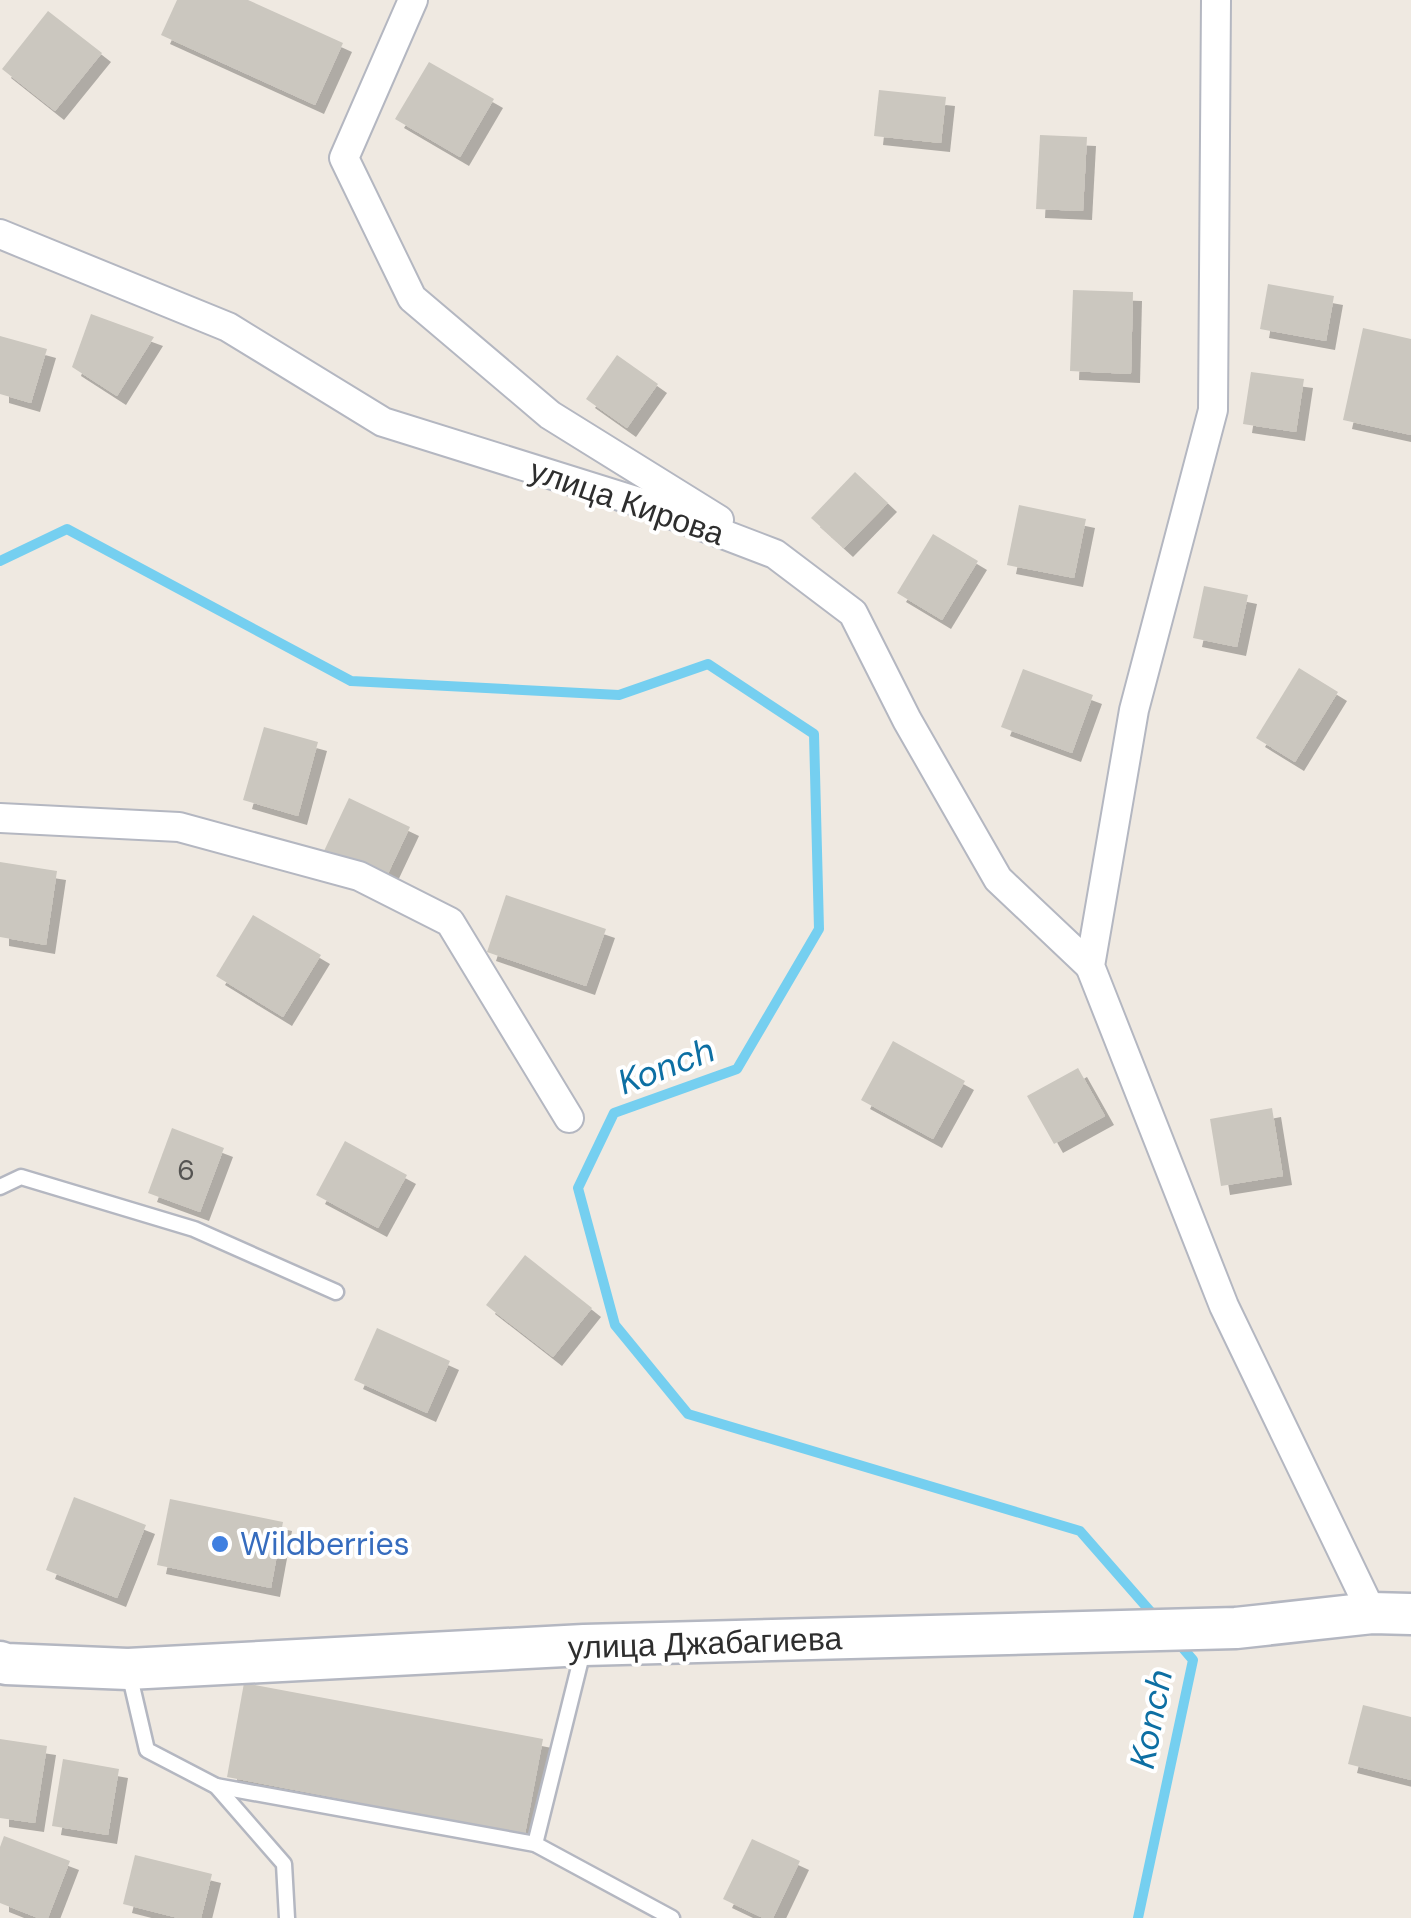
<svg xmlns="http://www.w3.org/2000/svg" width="1411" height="1918" font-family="'DM Sans',sans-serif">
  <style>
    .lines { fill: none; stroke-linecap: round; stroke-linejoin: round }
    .stream { stroke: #75cff0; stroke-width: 10 }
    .building { fill: #cbc7bf; filter: url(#shadow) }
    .service-casing { stroke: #b4b7c1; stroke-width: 19 }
    .minor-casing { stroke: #b4b7c1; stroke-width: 32 }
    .secondary-casing { stroke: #b4b7c1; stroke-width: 45 }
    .service { stroke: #fff; stroke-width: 14 }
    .minor { stroke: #fff; stroke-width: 28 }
    .secondary { stroke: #fff; stroke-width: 40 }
    .shop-dot { fill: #3f7fe0; stroke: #fff; stroke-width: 4 }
    .labels { text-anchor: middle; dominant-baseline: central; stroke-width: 8; stroke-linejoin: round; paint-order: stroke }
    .number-label { font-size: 28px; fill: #555452 }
    .street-label { font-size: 32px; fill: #2e2e2e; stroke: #fff }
    .shop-label { font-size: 32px; fill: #366cbe; stroke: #fff; text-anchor: start }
    .water-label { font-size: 35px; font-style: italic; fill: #0d6fa3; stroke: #fff }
  </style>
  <defs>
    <filter id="shadow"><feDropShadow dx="9" dy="9" stdDeviation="0" flood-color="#0004"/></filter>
  </defs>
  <rect width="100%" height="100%" fill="#efe9e1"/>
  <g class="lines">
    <g class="stream">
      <polyline points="0,561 67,529 351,681 619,695 708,664 814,734 819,929 737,1069 614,1113 578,1188 615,1325 688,1414 1080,1531 1157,1619"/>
      <polyline points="1138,1918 1193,1660 1175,1639"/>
    </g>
  </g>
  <g class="building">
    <polygon points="177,0 248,0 343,43 315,105 161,35"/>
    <polygon points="48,11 102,53 55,111 2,69"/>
    <polygon points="429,62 494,99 460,157 395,119"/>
    <polygon points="879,90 946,97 941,143 874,136"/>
    <polygon points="1040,135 1087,137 1083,211 1036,209"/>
    <polygon points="1268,284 1334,296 1326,341 1260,329"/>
    <polygon points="1073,290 1133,292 1131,374 1070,371"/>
    <polygon points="91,314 154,337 117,396 72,367"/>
    <polygon points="1363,328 1411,339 1411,435 1343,420"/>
    <polygon points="0,336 47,349 31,403 0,394"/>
    <polygon points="617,355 658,384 627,428 586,399"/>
    <polygon points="1251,372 1304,379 1296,432 1243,424"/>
    <polygon points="855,472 888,503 844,548 811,518"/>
    <polygon points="1019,505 1086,519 1074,578 1007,565"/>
    <polygon points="933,534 978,561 942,620 897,593"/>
    <polygon points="1204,586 1248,595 1237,647 1193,638"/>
    <polygon points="1299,668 1338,692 1295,762 1256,738"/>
    <polygon points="1023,669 1093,695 1072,753 1001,727"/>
    <polygon points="264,727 318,742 298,816 243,800"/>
    <polygon points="349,798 410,827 385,880 324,851"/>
    <polygon points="0,862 57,871 46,945 0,937"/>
    <polygon points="506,895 606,929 586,986 487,952"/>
    <polygon points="253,915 321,955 283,1017 216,976"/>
    <polygon points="893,1041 965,1081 933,1139 861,1100"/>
    <polygon points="1078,1068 1105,1116 1054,1144 1027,1096"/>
    <polygon points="1272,1108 1283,1176 1221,1186 1210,1119"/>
    <polygon points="172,1128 224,1148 200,1212 148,1193"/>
    <polygon points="345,1141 407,1175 378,1228 316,1195"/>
    <polygon points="525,1255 592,1308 553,1357 486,1305"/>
    <polygon points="377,1328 450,1361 427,1413 354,1380"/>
    <polygon points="74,1497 146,1525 117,1598 46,1570"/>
    <polygon points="170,1499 283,1522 271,1588 157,1565"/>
    <polygon points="244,1683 543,1739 525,1834 227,1777"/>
    <polygon points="1363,1705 1411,1717 1411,1780 1348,1764"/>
    <polygon points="0,1739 47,1746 35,1823 0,1818"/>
    <polygon points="63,1759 119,1769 108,1835 52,1826"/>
    <polygon points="4,1836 70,1861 48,1918 38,1918 0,1903 0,1847"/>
    <polygon points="752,1839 800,1861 773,1918 763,1918 723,1899"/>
    <polygon points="135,1855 212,1874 201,1918 178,1918 123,1904"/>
  </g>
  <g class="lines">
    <defs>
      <g id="service">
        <polyline points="0,1187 21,1177 194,1229 336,1292"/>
        <polyline points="129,1673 147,1750 216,1786 284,1864 287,1918"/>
        <polyline points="216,1786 535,1844 672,1918"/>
        <polyline points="535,1844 583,1651"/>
      </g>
      <g id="minor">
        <polyline points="413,0 344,158 412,298 550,415 719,520"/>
        <polyline points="1216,0 1213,410 1134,710 1090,966 1224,1306 1372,1613"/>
        <polyline points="0,234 228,327 383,422 639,502 775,554 853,613 907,720 998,879 1090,966"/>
        <polyline points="0,818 179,827 359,876 450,922 569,1118"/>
      </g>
      <polyline id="secondary" points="0,1662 6,1664 128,1669 584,1645 1236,1628 1372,1613 1411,1614"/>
    </defs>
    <use href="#service" class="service-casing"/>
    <use href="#minor" class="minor-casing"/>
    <use href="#secondary" class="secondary-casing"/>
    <use href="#service" class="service"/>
    <use href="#minor" class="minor"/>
    <use href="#secondary" class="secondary"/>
  </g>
  <circle class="shop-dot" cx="220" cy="1544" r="10"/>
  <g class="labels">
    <g class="number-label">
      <text x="186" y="1170">6</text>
    </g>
    <g class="street-label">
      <text transform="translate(627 502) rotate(19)">улица Кирова</text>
      <text transform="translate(705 1643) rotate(-2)">улица Джабагиева</text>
    </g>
    <g class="shop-label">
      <text x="240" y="1544">Wildberries</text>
    </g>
    <g class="water-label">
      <text transform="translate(666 1066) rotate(-21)">Konch</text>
      <text transform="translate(1151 1719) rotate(-79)">Konch</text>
    </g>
  </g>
</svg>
